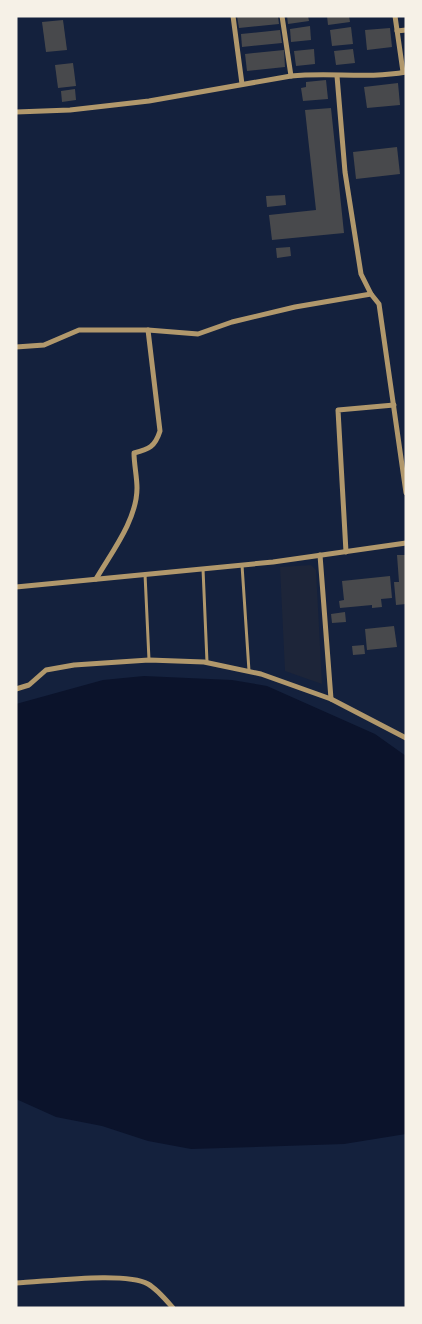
<svg xmlns="http://www.w3.org/2000/svg" width="422" height="1324" font-family="Roboto,sans-serif">
  <style>
    .green { fill: #1d2539 }
    .water { fill: #0b132b }
    .building { fill: #48494c }
    .lines { fill: none; stroke-linecap: round; stroke-linejoin: round }
    .service { stroke: #b1986c; stroke-width: 3 }
    .minor { stroke: #b1986c; stroke-width: 5 }
  </style>
  <rect width="100%" height="100%" fill="#14213d"/>
  <polygon class="green" points="311,565 316,570 322,684 285,671 280,567"/>
  <polygon class="water" points="144,676 232,680 267,686 375,734 406,756 406,1134 344,1144 191,1149 148,1141 102,1126 56,1117 16,1099 16,704 103,680"/>
  <g class="building">
    <polygon points="237,16 278,16 279,24 239,28"/>
    <polygon points="287,16 308,16 309,21 288,24"/>
    <polygon points="327,16 349,16 350,22 328,25"/>
    <polygon points="63,20 67,50 46,52 42,22"/>
    <polygon points="310,26 311,40 291,42 290,29"/>
    <polygon points="351,27 353,44 332,46 330,30"/>
    <polygon points="390,28 392,47 367,50 365,30"/>
    <polygon points="280,30 282,43 242,47 241,34"/>
    <polygon points="314,49 315,64 296,66 294,51"/>
    <polygon points="353,49 355,63 336,65 334,51"/>
    <polygon points="284,50 285,67 247,71 245,54"/>
    <polygon points="73,63 76,86 58,88 55,65"/>
    <polygon points="326,80 328,99 303,101 301,88 306,87 306,82"/>
    <polygon points="398,83 400,105 367,108 364,87"/>
    <polygon points="75,89 76,100 62,102 61,91"/>
    <polygon points="331,108 344,233 272,240 269,215 316,210 305,110"/>
    <polygon points="397,147 400,174 356,179 353,152"/>
    <polygon points="285,195 286,205 267,207 266,196"/>
    <polygon points="290,247 291,256 277,258 276,248"/>
    <polygon points="397,555 406,555 406,604 396,605 394,582 399,582"/>
    <polygon points="390,576 392,598 381,599 382,607 372,608 372,605 340,608 339,601 344,600 342,581"/>
    <polygon points="345,612 346,622 332,623 331,614"/>
    <polygon points="394,626 397,647 367,650 365,629"/>
    <polygon points="364,645 365,654 353,655 352,646"/>
  </g>
  <g class="lines">
    <g class="service">
      <polyline points="242,565 249,671"/>
      <polyline points="203,569 207,662"/>
      <polyline points="145,574 149,660"/>
    </g>
    <g class="minor">
      <polyline points="233,16 242,84"/>
      <polyline points="282,16 291,76"/>
      <polyline points="395,16 403,72"/>
      <polyline points="397,31 406,30"/>
      <polyline points="337,76 345,172 361,274 371,294 379,304 406,493"/>
      <path d="M16 112 70 110 149 101 291 76C330 72 367 79 406 72"/>
      <polyline points="16,347 44,345 79,330 148,330 198,334 232,322 295,307 371,294"/>
      <polyline points="346,552 338,410 394,405"/>
      <polyline points="320,555 331,699"/>
      <path d="M96 579C111 553 137 520 137 488 137 477 134 464 134 453 149 449 155 447 160 431L148 330"/>
      <polyline points="16,587 273,562 406,543"/>
      <polyline points="16,689 29,685 46,670 74,665 149,660 204,662 261,674 331,699 406,738"/>
      <path d="M16 1283C45 1282 125 1271 148 1284 157 1289 166 1300 173 1308"/>
    </g>
  </g>
  <rect width="422" height="1324" fill="none" stroke="#f6f1e7" stroke-width="35"/>
</svg>
